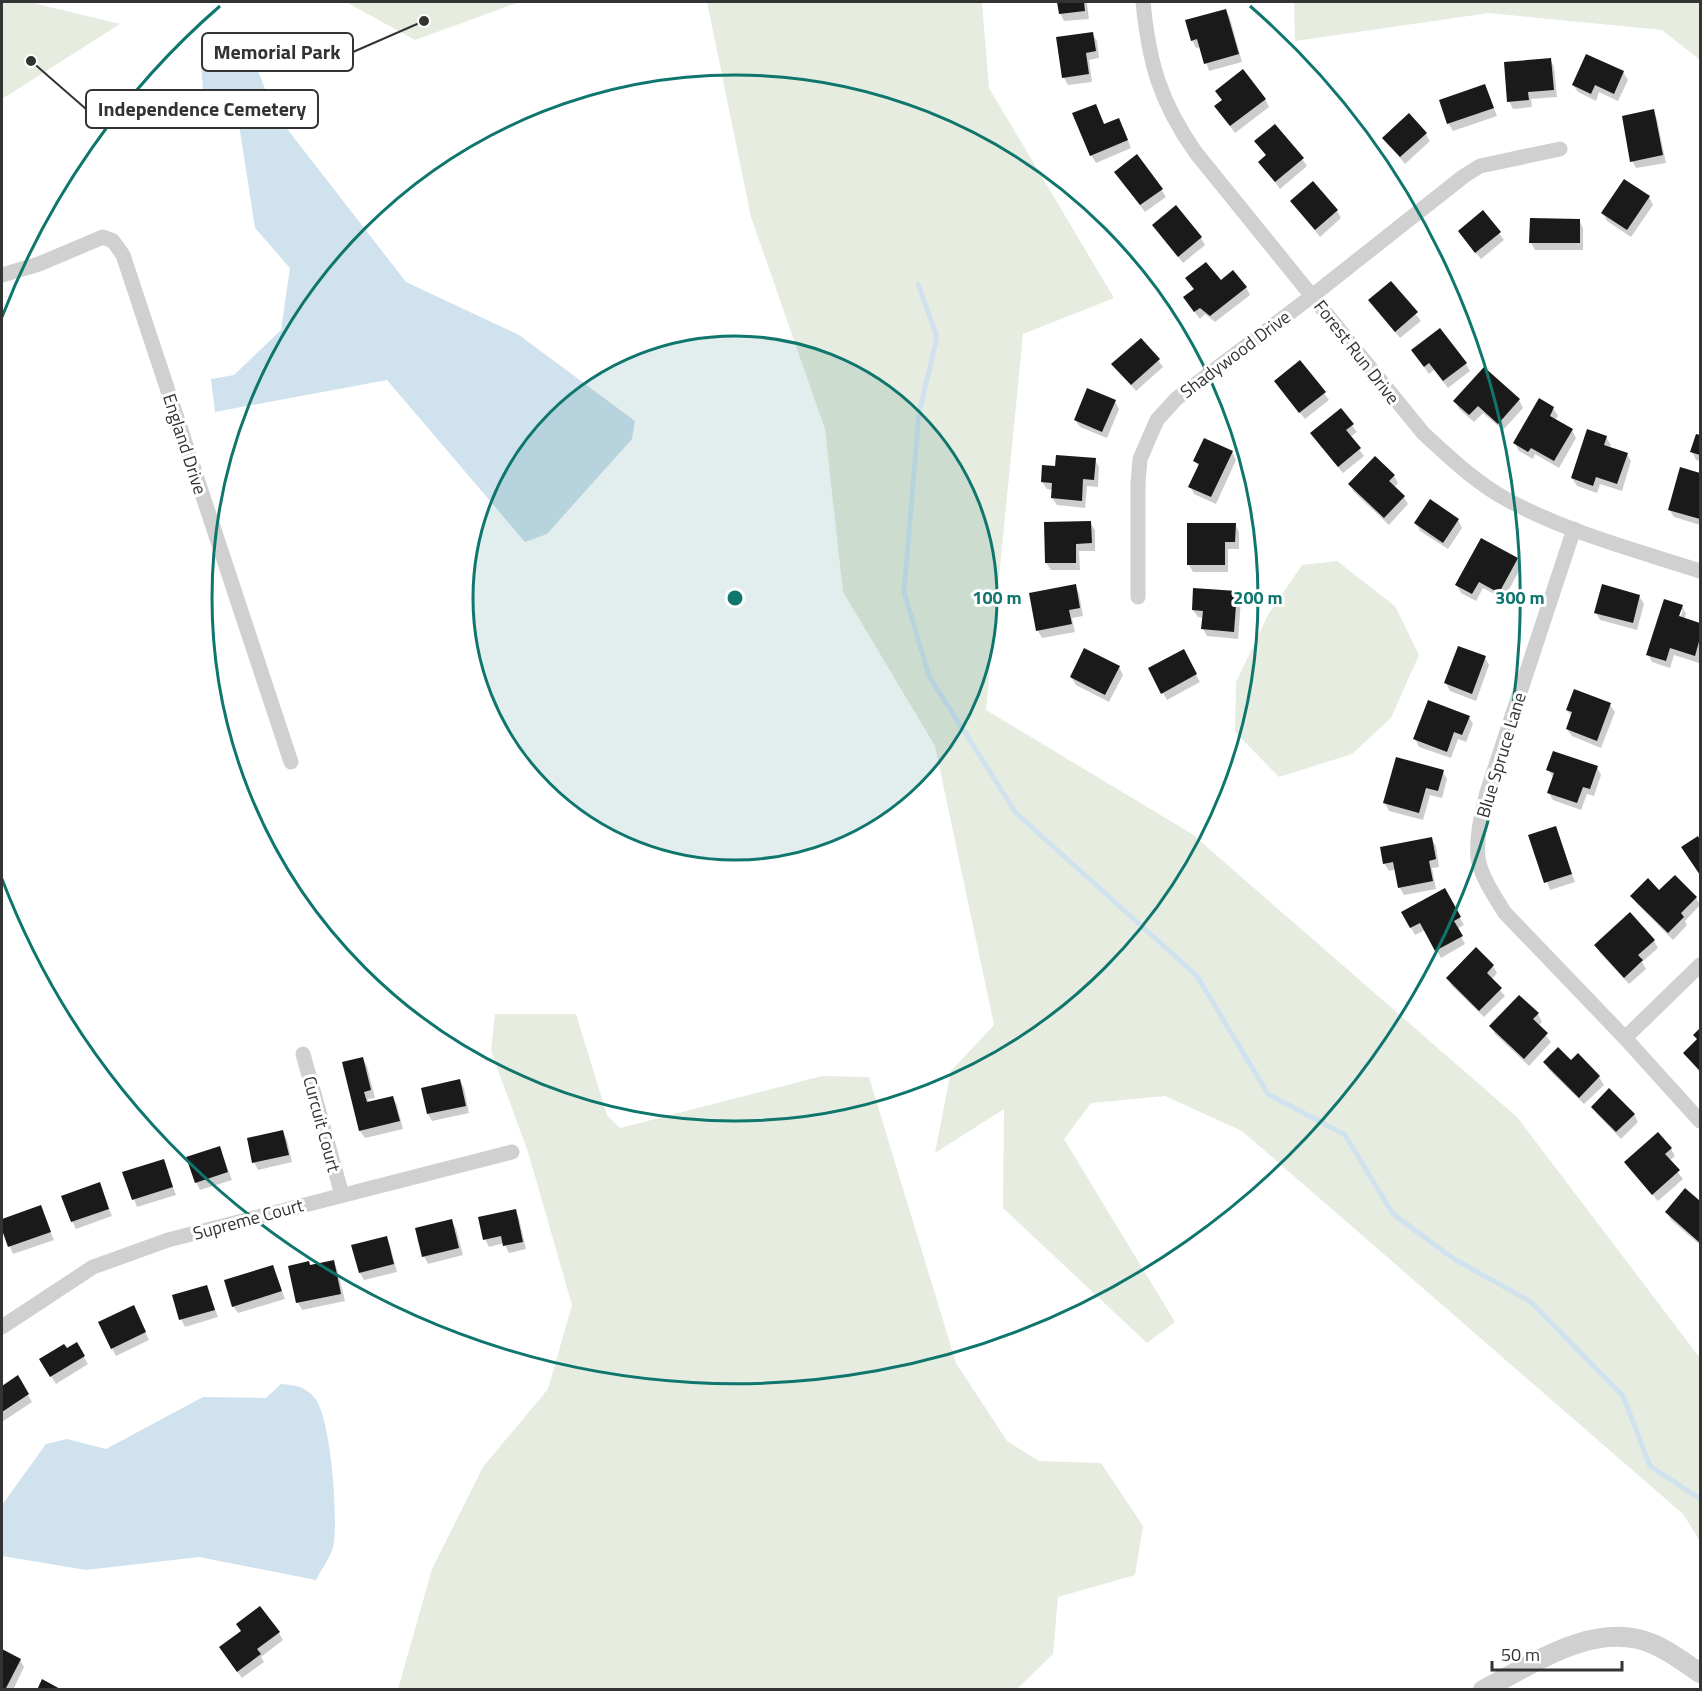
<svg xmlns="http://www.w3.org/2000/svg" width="1702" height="1691" font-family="'Titillium Web',sans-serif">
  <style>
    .green { fill: #e6ecdf }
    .water { fill: #cfe2ee }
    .shadow { fill: #0003; fill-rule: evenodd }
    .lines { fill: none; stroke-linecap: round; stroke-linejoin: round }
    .stream { stroke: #cfe2ee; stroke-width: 5 }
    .building { fill: #1a1a1a }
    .minor { stroke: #d0d0d0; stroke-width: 15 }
    .tertiary { stroke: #d0d0d0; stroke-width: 20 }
    .ring { fill: none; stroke: #0f766e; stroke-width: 3 }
    .labels { text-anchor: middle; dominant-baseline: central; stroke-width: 6; stroke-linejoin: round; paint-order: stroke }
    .street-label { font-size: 18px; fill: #333; stroke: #fff }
    .centre { fill: #0f766e; stroke: #fff; stroke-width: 3 }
    .ring-label { font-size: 18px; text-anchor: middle; font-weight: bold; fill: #0f766e; stroke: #fff; stroke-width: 6; stroke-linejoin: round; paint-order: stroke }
    .leader { fill: none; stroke: #333; stroke-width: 2 }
    .callout-dot { fill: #333; stroke: #fff; stroke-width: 2 }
    .callout { fill: #fff; stroke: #333; stroke-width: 2 }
    .callout-label { font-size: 20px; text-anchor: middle; font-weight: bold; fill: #333 }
  </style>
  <rect width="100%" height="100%" fill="#fff"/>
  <g class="green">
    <polygon points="2,2 29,2 120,24 2,99"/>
    <polygon points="346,2 520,2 415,40"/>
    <polygon points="707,2 982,2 989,88 1114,298 1023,334 986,710 1192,834 1517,1117 1700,1358 1700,1541 1683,1514 1242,1131 1165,1096 1091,1103 1064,1139 1175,1322 1147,1343 1003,1208 1004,1109 935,1153 951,1071 994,1025 935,746 843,592 825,429 751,217"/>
    <polygon points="1294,2 1700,2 1700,60 1662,30 1489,13 1295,41"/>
    <polygon points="1337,561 1395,606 1419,655 1391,718 1352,754 1279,777 1235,732 1236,682 1268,615 1302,565"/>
    <polygon points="495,1014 576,1014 607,1115 620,1128 822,1076 869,1077 956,1363 1007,1441 1039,1461 1101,1463 1143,1526 1135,1575 1058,1597 1053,1654 1017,1689 398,1689 432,1569 483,1467 548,1389 572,1305 528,1152 491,1051"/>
  </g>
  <g class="water">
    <polygon points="248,45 274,112 406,282 519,335 635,421 632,439 547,534 525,542 387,380 215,412 211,379 234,375 281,330 290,268 255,228 237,112 203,91 201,61"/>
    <path d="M281 1384C295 1385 304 1386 314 1397 331 1415 339 1522 333 1547 330 1558 321 1570 316 1580L199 1557 86 1570 2 1556V1505L46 1444 67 1439 106 1449 203 1397 266 1398Z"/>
  </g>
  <g class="shadow">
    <polygon points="1059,2 1099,2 1087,3 1089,19 1064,21 1060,13"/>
    <polygon points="1226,10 1230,18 1242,62 1209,71 1201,47 1196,48 1192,40"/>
    <polygon points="1092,33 1097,41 1099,58 1089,60 1092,82 1068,85 1064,78 1058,38"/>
    <polygon points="1550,59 1554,67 1557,97 1531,99 1532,107 1513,109 1509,101"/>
    <polygon points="1623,72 1628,80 1618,101 1599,92 1596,101 1578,92 1573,85"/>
    <polygon points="1485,86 1497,116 1453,131 1448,123"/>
    <polygon points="1265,99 1269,107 1235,133 1220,113 1223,101"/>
    <polygon points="1653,111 1657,119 1666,163 1636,168 1632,161"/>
    <polygon points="1105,126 1123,127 1131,148 1096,163 1091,155"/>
    <polygon points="1425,133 1430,141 1405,164 1384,138"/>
    <polygon points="1261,148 1302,159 1307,166 1280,189 1260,162 1267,156"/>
    <polygon points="1120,179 1161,189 1166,197 1145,212"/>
    <polygon points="1649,197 1653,205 1631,237 1607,221 1603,213"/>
    <polygon points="1292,202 1337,211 1341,218 1320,237"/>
    <polygon points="1483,212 1504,240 1481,259 1464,238"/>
    <polygon points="1579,220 1583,228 1583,250 1535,250 1531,243"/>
    <polygon points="1154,226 1201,238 1205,245 1183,263"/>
    <polygon points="1187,279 1220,282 1246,287 1250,295 1215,322 1205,314 1200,319 1189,305 1194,290"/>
    <polygon points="1391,283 1421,321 1400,338 1370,301"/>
    <polygon points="1413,351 1466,364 1470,371 1448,388 1434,370 1429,374"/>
    <polygon points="1158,360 1163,367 1136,391 1113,364"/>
    <polygon points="1280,388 1324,393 1329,400 1305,419"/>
    <polygon points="1519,400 1523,408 1503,430 1483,413 1474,422 1459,409 1455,401"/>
    <polygon points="1115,401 1119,409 1107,438 1080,427 1075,420"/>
    <polygon points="1553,408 1558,416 1555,420 1572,430 1576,438 1559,468 1535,454 1533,459 1519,451 1515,443"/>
    <polygon points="1352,425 1357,432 1350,437 1364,456 1343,473 1317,441"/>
    <polygon points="1697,435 1700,436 1700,461 1696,460 1692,452"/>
    <polygon points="1606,437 1611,445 1609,448 1627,454 1631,461 1622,491 1600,484 1597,493 1577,486 1572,478"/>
    <polygon points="1232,452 1236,460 1216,504 1194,494 1190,486 1199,467 1195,461"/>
    <polygon points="1095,460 1099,467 1098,487 1087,486 1085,508 1057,505 1052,498 1053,490 1047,489 1042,482 1057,467"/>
    <polygon points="1681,469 1700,474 1700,525 1674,517 1669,509"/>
    <polygon points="1394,476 1398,483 1394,488 1404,497 1408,504 1389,525 1354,492 1350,485"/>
    <polygon points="1458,520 1462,528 1448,549 1420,531 1416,523"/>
    <polygon points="1090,523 1095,530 1095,551 1079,551 1080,570 1051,570 1046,563"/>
    <polygon points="1235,524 1239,532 1239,549 1228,549 1228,572 1193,572 1189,565"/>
    <polygon points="1517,559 1521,567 1504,599 1483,588 1476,601 1461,593 1457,585"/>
    <polygon points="1075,586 1079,593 1083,616 1072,618 1075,632 1042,638 1038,631"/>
    <polygon points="1236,592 1241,600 1238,639 1207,636 1203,629 1204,618 1198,617 1193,610"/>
    <polygon points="1639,596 1644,604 1637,630 1600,620 1596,613"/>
    <path d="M1682 606 1686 614 1684 620 1700 625 1699 663 1674 655 1670 668 1652 662 1648 654ZM1680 610H1683L1678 624Z"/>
    <polygon points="1183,651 1200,682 1167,700 1150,669"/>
    <polygon points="1485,658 1489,665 1476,701 1450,691 1446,683"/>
    <polygon points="1119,667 1123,675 1109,702 1076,685 1071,677"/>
    <polygon points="1575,691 1610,705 1615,712 1601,748 1572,736 1567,729 1572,717 1567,710"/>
    <polygon points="1469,717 1473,724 1466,742 1458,739 1451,758 1419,747 1415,739"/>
    <polygon points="1597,767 1601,775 1594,796 1587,794 1581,810 1553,800 1549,793 1554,778 1548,770"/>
    <polygon points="1443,772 1447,779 1442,798 1430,795 1423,820 1389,811 1385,803"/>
    <polygon points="1555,828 1575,882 1550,890 1530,836"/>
    <polygon points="1431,839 1436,846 1439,867 1432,868 1436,889 1404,895 1400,888 1396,869 1389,871 1384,863"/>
    <polygon points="1444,890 1464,925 1457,929 1465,944 1441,958 1425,930 1415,935 1403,913"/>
    <polygon points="1659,892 1696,898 1700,905 1685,921 1687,925 1673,940 1637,904 1632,896"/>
    <polygon points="1654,941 1658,948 1642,962 1646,969 1629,984 1600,953 1596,945"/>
    <polygon points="1493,966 1497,973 1491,980 1505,996 1484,1017 1452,986 1448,978"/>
    <polygon points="1519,997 1538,1014 1542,1022 1538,1026 1551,1042 1529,1066 1495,1034 1491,1027"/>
    <polygon points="1700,1031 1700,1073 1685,1053 1698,1040 1695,1036"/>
    <polygon points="1578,1056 1599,1077 1604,1085 1584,1104 1549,1070 1545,1062 1571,1062"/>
    <polygon points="363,1059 367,1066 375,1098 368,1099 369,1103 393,1097 397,1105 403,1129 365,1138 360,1131"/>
    <polygon points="460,1081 464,1088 469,1113 432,1121 428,1114 423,1089"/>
    <polygon points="1592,1107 1634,1114 1638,1122 1621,1139 1597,1114"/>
    <polygon points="283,1132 287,1140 292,1162 258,1170 254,1162"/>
    <polygon points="220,1148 232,1180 200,1190 196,1182"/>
    <polygon points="1671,1149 1675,1156 1669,1161 1683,1179 1658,1201 1625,1163"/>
    <polygon points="163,1161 176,1195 137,1207 124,1173"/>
    <polygon points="1686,1190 1700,1203 1700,1245 1671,1220 1667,1212"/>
    <polygon points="103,1192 112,1216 76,1229 72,1221"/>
    <polygon points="40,1207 54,1240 13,1254 2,1226 2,1221"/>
    <polygon points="515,1211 519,1218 526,1249 509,1253 504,1243 489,1247 485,1239"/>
    <polygon points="452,1221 456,1229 463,1255 428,1264 424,1256"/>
    <polygon points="386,1238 390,1245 397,1272 364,1280 360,1273"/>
    <polygon points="333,1261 337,1269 345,1301 302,1310 298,1303 290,1267 310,1266"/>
    <polygon points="273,1267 285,1299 238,1313 233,1306"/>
    <polygon points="207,1287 218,1317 185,1327 181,1319"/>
    <polygon points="137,1315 149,1340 116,1356 112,1348"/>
    <polygon points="76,1344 88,1364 56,1384 41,1360 66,1350"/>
    <polygon points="17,1377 32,1402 2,1422 2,1388"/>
    <polygon points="279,1633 283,1640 261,1657 264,1662 242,1678 225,1655"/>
    <polygon points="2,1651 20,1660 24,1667 13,1690 2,1690"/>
  </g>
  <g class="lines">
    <polyline class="stream" points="918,284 937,337 919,413 904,592 929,676 1016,813 1197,976 1268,1094 1345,1135 1393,1214 1454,1259 1531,1302 1623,1396 1650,1466 1700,1499"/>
  </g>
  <g class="building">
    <polygon points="1057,2 1084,2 1085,11 1059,14"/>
    <polygon points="1226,9 1239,54 1204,64 1197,39 1191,41 1185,20"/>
    <polygon points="1093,32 1096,51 1086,53 1089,74 1062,78 1056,37"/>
    <polygon points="1586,54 1624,71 1614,94 1595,85 1591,94 1572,85"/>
    <polygon points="1551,58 1554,90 1528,92 1529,100 1507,102 1504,62"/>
    <polygon points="1243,69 1266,99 1230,126 1214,106 1222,100 1215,91"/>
    <polygon points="1485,84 1494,108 1447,124 1439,100"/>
    <polygon points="1096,104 1104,124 1119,118 1128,140 1090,156 1072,113"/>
    <polygon points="1654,109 1663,155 1630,162 1622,116"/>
    <polygon points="1409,113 1427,133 1400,157 1382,138"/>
    <polygon points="1275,124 1304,158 1275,182 1258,162 1266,155 1254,141"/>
    <polygon points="1137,154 1163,189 1140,205 1114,172"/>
    <polygon points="1624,179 1650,196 1627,230 1601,213"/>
    <polygon points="1313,181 1338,210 1315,230 1290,201"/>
    <polygon points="1176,205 1202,237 1178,257 1152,225"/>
    <polygon points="1483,210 1501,232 1475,253 1458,231"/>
    <polygon points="1530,218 1580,219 1580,243 1529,243"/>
    <polygon points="1206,262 1221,280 1233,270 1247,287 1210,316 1200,308 1194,312 1183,297 1194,289 1185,278"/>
    <polygon points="1391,281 1418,312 1395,332 1368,300"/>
    <polygon points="1440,328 1467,363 1443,381 1429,363 1424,367 1411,350"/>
    <polygon points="1141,338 1160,359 1131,385 1111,364"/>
    <polygon points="1300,360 1326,392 1299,413 1274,381"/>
    <polygon points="1484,367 1520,399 1498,424 1478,406 1469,415 1453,401"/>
    <polygon points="1087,388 1116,400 1102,432 1074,420"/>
    <polygon points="1539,398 1554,407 1550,416 1573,429 1554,461 1531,448 1528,452 1513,443"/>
    <polygon points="1341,408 1354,424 1346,430 1361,448 1338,467 1310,433"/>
    <polygon points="1587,429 1607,436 1604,445 1628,453 1617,484 1596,477 1593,486 1571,478"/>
    <polygon points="1696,434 1700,435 1700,455 1690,452"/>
    <polygon points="1204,438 1233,451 1211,497 1188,487 1199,464 1193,461"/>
    <polygon points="1056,455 1096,458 1094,480 1083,479 1082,501 1051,498 1052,483 1041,482 1042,465 1055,466"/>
    <polygon points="1375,456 1395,475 1389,481 1405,496 1384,518 1348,484"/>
    <polygon points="1680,467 1700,473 1700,519 1668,510"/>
    <polygon points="1430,499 1459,519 1443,543 1414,523"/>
    <polygon points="1091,521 1092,543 1076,544 1076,563 1045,563 1044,522"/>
    <polygon points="1187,523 1236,523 1235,542 1225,542 1225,565 1187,565"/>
    <polygon points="1481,538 1518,558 1499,593 1479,582 1472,594 1455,585"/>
    <polygon points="1076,584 1080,608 1069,610 1072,624 1036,631 1029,593"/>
    <polygon points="1602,584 1640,595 1633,623 1594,613"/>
    <polygon points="1193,588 1237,591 1234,632 1201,629 1203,611 1192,610"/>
    <polygon points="1664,599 1683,605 1679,616 1700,623 1700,638 1695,656 1670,648 1666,661 1646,655"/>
    <polygon points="1458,646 1486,656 1472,694 1444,683"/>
    <polygon points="1084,648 1120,666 1105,695 1070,677"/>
    <polygon points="1184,649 1197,674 1161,694 1148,668"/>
    <polygon points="1574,689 1611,703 1597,741 1566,729 1572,712 1566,710"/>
    <polygon points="1428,700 1470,716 1462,735 1454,732 1447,752 1413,739"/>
    <polygon points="1553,751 1598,766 1590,789 1583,787 1577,803 1547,793 1554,773 1546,770"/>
    <polygon points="1396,757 1444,770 1438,791 1426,788 1419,813 1383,803"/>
    <polygon points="1556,826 1572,874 1544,883 1528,835"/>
    <polygon points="1698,836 1700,840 1700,875 1681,847"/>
    <polygon points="1432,837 1436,859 1429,861 1433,881 1398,888 1393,862 1383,864 1380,847"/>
    <polygon points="1675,875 1697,897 1681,913 1684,917 1668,933 1630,896 1648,878 1659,890"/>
    <polygon points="1445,888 1461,917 1454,921 1463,936 1435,951 1420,923 1410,928 1401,912"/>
    <polygon points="1630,912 1655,940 1638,955 1643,960 1624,978 1594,945"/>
    <polygon points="1476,947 1494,965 1487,973 1502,988 1479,1011 1446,978"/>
    <polygon points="1519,995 1539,1013 1533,1019 1548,1033 1524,1059 1489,1026"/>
    <polygon points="1700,1028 1700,1071 1683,1053 1697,1039 1693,1035"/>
    <polygon points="1558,1047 1571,1060 1578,1053 1600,1076 1579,1098 1543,1062"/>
    <polygon points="363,1057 371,1090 364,1092 367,1102 393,1096 400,1121 359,1131 342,1062"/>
    <polygon points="460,1079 466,1106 427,1114 421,1088"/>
    <polygon points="1609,1088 1635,1114 1616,1132 1591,1107"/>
    <polygon points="283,1130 289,1155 252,1163 247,1138"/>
    <polygon points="1658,1132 1672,1148 1665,1154 1680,1170 1652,1195 1624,1162"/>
    <polygon points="220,1146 228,1172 195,1183 186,1157"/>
    <polygon points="164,1159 173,1187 132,1200 122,1172"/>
    <polygon points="100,1182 109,1209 71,1222 61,1196"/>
    <polygon points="1685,1188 1700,1201 1700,1243 1665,1212"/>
    <polygon points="41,1205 51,1232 8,1247 2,1230 2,1219"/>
    <polygon points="516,1209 523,1242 503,1246 501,1236 483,1240 478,1217"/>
    <polygon points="452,1219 459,1248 422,1257 415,1228"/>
    <polygon points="387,1236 394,1264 359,1273 351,1245"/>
    <polygon points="334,1260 341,1294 296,1303 288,1266 309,1261 310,1265"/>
    <polygon points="273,1265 282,1291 232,1307 224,1280"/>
    <polygon points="207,1285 215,1310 179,1320 172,1295"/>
    <polygon points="134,1305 146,1332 111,1349 98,1322"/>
    <polygon points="77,1342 85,1356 50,1377 39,1359 64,1344 67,1348"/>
    <polygon points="18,1375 29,1394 2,1412 2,1386"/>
    <polygon points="260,1606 280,1632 257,1649 261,1654 237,1672 219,1647 241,1631 236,1624"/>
    <polygon points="2,1649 21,1659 5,1690 2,1690"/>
    <polygon points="42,1679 62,1690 37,1690"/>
  </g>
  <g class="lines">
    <g class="minor">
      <path d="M1143 2C1149 63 1160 102 1196 153L1423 433C1449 457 1475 482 1506 499 1566 532 1635 550 1700 571"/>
      <polyline points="2,275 39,264 103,237 113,241 123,255 291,762"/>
      <path d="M1574 529 1487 792C1482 813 1476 836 1478 858 1481 877 1495 897 1505 913L1625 1038 1700 1121"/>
      <polyline points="1138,597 1138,483 1140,459 1157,420 1176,399 1312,296 1464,176 1480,166 1560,149"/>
      <polyline points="1625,1038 1700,965"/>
      <polyline points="303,1054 342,1195"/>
      <polyline points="2,1327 93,1267 168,1240 512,1152"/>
    </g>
    <path class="tertiary" d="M1483 1690C1533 1664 1596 1619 1653 1644 1670 1651 1685 1663 1700 1673"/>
  </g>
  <circle cx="735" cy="598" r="262" fill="#0f766e" fill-opacity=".12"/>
  <g class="ring">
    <circle cx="735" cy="598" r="262"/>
    <circle cx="735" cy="598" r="523"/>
    <path d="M2 317A785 785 0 0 1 220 6M1250 6A785 785 0 1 1 2 879"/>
  </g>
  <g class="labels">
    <g class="street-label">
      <text transform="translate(1357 352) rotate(52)">Forest Run Drive</text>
      <text transform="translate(1235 354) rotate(-37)">Shadywood Drive</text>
      <text transform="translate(185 444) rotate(72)">England Drive</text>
      <text transform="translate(1501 755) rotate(-73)">Blue Spruce Lane</text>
      <text transform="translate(322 1124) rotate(75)">Curcuit Court</text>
      <text transform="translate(248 1219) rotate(-15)">Supreme Court</text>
    </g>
  </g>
  <circle cx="735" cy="598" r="9" class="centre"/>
  <g class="ring-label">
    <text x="997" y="604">100 m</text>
    <text x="1258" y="604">200 m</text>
    <text x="1520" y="604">300 m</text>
  </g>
  <path class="leader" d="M424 21L353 52M31 61L86 109"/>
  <g class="callout-dot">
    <circle cx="424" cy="21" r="6"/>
    <circle cx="31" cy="61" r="6"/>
  </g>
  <g class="callout">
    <rect x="202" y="33" width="151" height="38" rx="6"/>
    <rect x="86" y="90" width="232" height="38" rx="6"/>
  </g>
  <g class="callout-label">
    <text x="277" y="59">Memorial Park</text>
    <text x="202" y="116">Independence Cemetery</text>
  </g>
  <rect width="1702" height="1691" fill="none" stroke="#333333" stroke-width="6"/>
  <path d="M1492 1661v9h130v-9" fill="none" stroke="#333333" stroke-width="3"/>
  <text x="1501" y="1661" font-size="18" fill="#333333" stroke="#ffffff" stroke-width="4.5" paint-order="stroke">50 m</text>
</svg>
